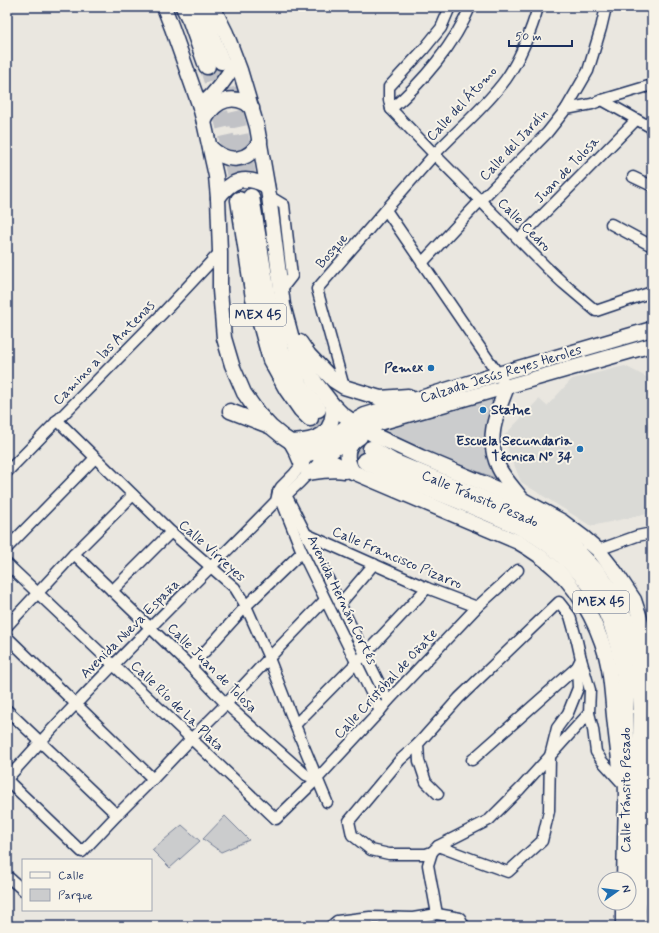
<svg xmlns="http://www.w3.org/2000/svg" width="659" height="933" font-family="Mynerve,sans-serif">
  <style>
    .built { fill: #dadad6 }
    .green { fill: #cbcccd; stroke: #737e96 }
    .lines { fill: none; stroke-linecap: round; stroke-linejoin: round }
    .primary-tunnel { stroke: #c1c2c6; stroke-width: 16; stroke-dasharray: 16 8; stroke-linecap: butt }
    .street-casing { stroke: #1b2f5e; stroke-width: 13 }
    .secondary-casing { stroke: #1b2f5e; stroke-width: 17 }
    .primary-casing { stroke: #1b2f5e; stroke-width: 19 }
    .street { stroke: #f7f3e8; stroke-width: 10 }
    .secondary { stroke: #f7f3e8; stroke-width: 14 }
    .primary { stroke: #f7f3e8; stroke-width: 16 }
    .poi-dot { fill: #1f6fb2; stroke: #f7f3e8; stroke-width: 1.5 }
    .labels { text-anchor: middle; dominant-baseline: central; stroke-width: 4; stroke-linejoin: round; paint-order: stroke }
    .shield { fill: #f7f3e8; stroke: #5d6a87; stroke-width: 1 }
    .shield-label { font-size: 13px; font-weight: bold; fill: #1b2f5e }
    .street-label { font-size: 14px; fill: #1b2f5e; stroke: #f7f3e8 }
    .poi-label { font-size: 14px; font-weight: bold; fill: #1b2f5e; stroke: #f7f3e8; text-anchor: end }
  </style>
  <rect width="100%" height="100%" fill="#eae7e0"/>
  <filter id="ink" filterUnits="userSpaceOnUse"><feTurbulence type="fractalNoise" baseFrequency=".025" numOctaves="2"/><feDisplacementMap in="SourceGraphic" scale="8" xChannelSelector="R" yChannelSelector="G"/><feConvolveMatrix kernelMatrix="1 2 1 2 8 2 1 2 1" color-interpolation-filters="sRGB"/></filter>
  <g filter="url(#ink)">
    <polygon class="built" points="625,366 652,380 652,513 591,526 521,482 503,437 539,399 547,406 572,379"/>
    <g class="green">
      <polygon points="491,398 493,405 493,468 497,479 413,447 382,431 383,430"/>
      <polygon points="225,816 249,840 221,852 203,839"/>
      <polygon points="182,825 200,841 170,868 152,850"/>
    </g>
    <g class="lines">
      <g class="primary-tunnel">
        <path d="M223 65C236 109 245 152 251 197"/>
        <path d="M207 66C221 110 231 154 239 200"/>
        <polyline points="318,409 346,435 371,449"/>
        <polyline points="310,418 336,441 365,461"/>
      </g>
      <defs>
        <g id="street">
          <polyline points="450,7 441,28 424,49 389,87 389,100 391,109 435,155 546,267 563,283 596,311 652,292"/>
          <polyline points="602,100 652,85"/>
          <path d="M391 109C422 83 455 44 470 7"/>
          <polyline points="566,109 592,104 602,100 652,128"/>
          <polyline points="633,177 652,186"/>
          <polyline points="269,196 284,205 292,276 281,290"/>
          <polyline points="386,210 507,387"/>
          <polyline points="611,224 652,246"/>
          <polyline points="519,239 636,120"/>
          <polyline points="422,263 480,201 547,133 566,109 588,71 601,28 606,7"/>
          <path d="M344 387 317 289C356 244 394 200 433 156 457 130 485 108 506 79 519 61 532 29 538 7"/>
          <polyline points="57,420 171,532 235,588 246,606 269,658 295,725 327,802"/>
          <polyline points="7,472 161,315 220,252"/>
          <polyline points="284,491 306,534 388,701"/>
          <polyline points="278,492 302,552 380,711"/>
          <polyline points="282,499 300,482 323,458"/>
          <polyline points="306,534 427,588 477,607"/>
          <polyline points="7,548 95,458"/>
          <polyline points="598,550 637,536 652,533"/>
          <polyline points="74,554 191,667 226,704 306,775 317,779"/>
          <polyline points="7,564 276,819 317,779 380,711 388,701 477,607 518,570"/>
          <polyline points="112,591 171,532"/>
          <polyline points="340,604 374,564"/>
          <polyline points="7,626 74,554 133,495"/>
          <polyline points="7,637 153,779"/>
          <polyline points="191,667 246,606 302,552"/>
          <polyline points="7,710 117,815"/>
          <polyline points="589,713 593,729 596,752 602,761 621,782"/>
          <polyline points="295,725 365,654 427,588"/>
          <polyline points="418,744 400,760 349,821 352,835 371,850 389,854 426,854 432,852 438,846 489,820 520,789 589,713 590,690 581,659"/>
          <polyline points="472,760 577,667"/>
          <path d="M7 779C30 754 53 727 77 703 142 634 210 569 276 501L278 492 281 487 294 474 312 452"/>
          <polyline points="7,780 82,852 117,815 153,779 191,739 226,704 269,658 325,600"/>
          <polyline points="438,794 426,782 419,761 418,744 459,698 559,602 570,616 577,641 581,659 577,667 578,688 568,713 557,728 550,756 549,811 542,841 508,872 472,859 438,846"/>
          <polyline points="652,828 650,892 652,911"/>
          <polyline points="432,852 428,865 437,914"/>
          <polyline points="7,876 23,890"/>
          <polyline points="331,926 337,921 370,917 413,918 437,914 460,918 464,926"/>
        </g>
        <g id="secondary">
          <path d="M164 7 172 28 200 107 204 122 216 176 218 198 220 252V290L224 338 232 365 244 393 258 413 271 427 282 436 291 442 353 472 518 542C532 550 545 559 557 570 583 594 603 635 609 669 611 681 612 693 613 705 615 729 618 752 621 775"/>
          <polyline points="213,7 226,33 240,70 257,127 269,196 283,305 291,335 301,361 316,383 333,405 342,414 362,428 374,435 421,457 523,500 563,522 583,537 598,550 616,573 634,600 639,615 651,662 650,677 652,694"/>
          <path d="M200 107C214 94 228 78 236 60"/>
          <path d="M204 122C211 106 226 94 244 102 247 103 249 106 252 108"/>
          <path d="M210 147C227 164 248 163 260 141"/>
          <path d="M218 198C232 179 245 175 267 186"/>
          <polyline points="300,342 309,355 333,380 344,387 380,398 408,396"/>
          <path d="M507 387C496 415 485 439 499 468 503 477 515 490 521 498"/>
          <polyline points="230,411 269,426"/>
          <polyline points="312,452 352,422 365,415 498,374 652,329"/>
          <polyline points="323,458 362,428 652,345"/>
          <path d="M302 465 296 451 291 442C318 441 334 435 333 405"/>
          <path d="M353 472C345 458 345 446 360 437"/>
          <path d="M308 473C321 471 332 469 345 471"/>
          <polyline points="647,766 649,754 652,725"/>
        </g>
        <g id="primary">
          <polyline points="184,7 191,21 207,66"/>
          <polyline points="198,7 211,35 221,61"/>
          <polyline points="251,197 271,318 281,350 291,370 299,384 318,409"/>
          <polyline points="239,200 254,298 260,320 271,360 287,389 301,409 310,418"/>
          <polyline points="371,449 393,462 518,513 539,523 558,535 575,549 596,571 611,591 620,607 626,622 631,638 638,664 640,686 642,710 642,790 640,811 638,903 639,926"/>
          <path d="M365 461C396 476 428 488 460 501 481 510 503 518 524 529 556 546 586 573 603 606 615 628 621 653 625 678L627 799 625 879"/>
          <polyline points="624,926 624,903"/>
        </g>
      </defs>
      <use href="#street" class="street-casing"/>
      <use href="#secondary" class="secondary-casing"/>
      <use href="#primary" class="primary-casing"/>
      <use href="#street" class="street"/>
      <use href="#secondary" class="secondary"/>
      <use href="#primary" class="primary"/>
    </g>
  </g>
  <g class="poi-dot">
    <circle cx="431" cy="368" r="4"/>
    <circle cx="483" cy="410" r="4"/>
    <circle cx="580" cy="449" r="4"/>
  </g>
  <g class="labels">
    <g class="shield">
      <rect x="230" y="304" width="56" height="22" rx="3"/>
      <rect x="573" y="591" width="56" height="22" rx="3"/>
    </g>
    <g class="shield-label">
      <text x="258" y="315">MEX 45</text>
      <text x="601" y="602">MEX 45</text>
    </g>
    <g class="street-label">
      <text transform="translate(462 104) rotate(-47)">Calle del Átomo</text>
      <text transform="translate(514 145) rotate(-47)">Calle del Jardín</text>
      <text transform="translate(567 170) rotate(-46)">Juan de Tolosa</text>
      <text transform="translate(524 225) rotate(45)">Calle Cedro</text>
      <text transform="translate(332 251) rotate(-49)">Bosque</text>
      <text transform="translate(104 353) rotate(-46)">Camino a las Antenas</text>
      <text transform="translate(501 374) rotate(-17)">Calzada Jesús Reyes Heroles</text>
      <text transform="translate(480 499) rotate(23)">Calle Tránsito Pesado</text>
      <text transform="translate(212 551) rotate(42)">Calle Virreyes</text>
      <text transform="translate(397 558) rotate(23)">Calle Francisco Pizarro</text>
      <text transform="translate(342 600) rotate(64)">Avenida Hernán Cortés</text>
      <text transform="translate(130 629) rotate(-45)">Avenida Nueva España</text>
      <text transform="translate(212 668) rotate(45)">Calle Juan de Tolosa</text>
      <text transform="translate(386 684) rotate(-47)">Calle Cristóbal de Oñate</text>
      <text transform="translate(177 706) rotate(44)">Calle Río de La Plata</text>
      <text transform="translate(626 790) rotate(-90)">Calle Tránsito Pesado</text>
    </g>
    <g class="poi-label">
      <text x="423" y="368">Pemex</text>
      <text x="491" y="410" text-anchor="start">Statue</text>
      <text x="572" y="441">Escuela Secundaria<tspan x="572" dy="16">Técnica Nº 34</tspan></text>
    </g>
  </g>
  <rect width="659" height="933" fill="none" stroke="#f7f3e8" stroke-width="24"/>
  <rect x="12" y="12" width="635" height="909" fill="none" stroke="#1b2f5e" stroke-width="1.5" filter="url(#ink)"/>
  <rect x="22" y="859" width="130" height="52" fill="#f7f3e8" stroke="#9fa5b1"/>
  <rect x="30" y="872" width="20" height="6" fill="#f7f3e8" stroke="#9fa5b1"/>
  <text x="58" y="879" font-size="12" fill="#1b2f5e">Calle</text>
  <rect x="30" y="889" width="20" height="12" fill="#cbcccd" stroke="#9fa5b1"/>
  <text x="58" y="899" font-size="12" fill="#1b2f5e">Parque</text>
  <g transform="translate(617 891) rotate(76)"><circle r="19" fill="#f7f3e8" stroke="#9fa5b1"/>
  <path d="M0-3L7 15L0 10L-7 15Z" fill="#1f6fb2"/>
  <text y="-6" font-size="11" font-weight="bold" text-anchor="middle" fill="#1b2f5e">N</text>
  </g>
  <path d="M509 40v6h63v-6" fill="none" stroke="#1b2f5e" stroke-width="2"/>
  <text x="515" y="40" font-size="12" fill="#1b2f5e" stroke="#f7f3e8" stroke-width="3" paint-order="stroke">50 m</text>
</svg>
